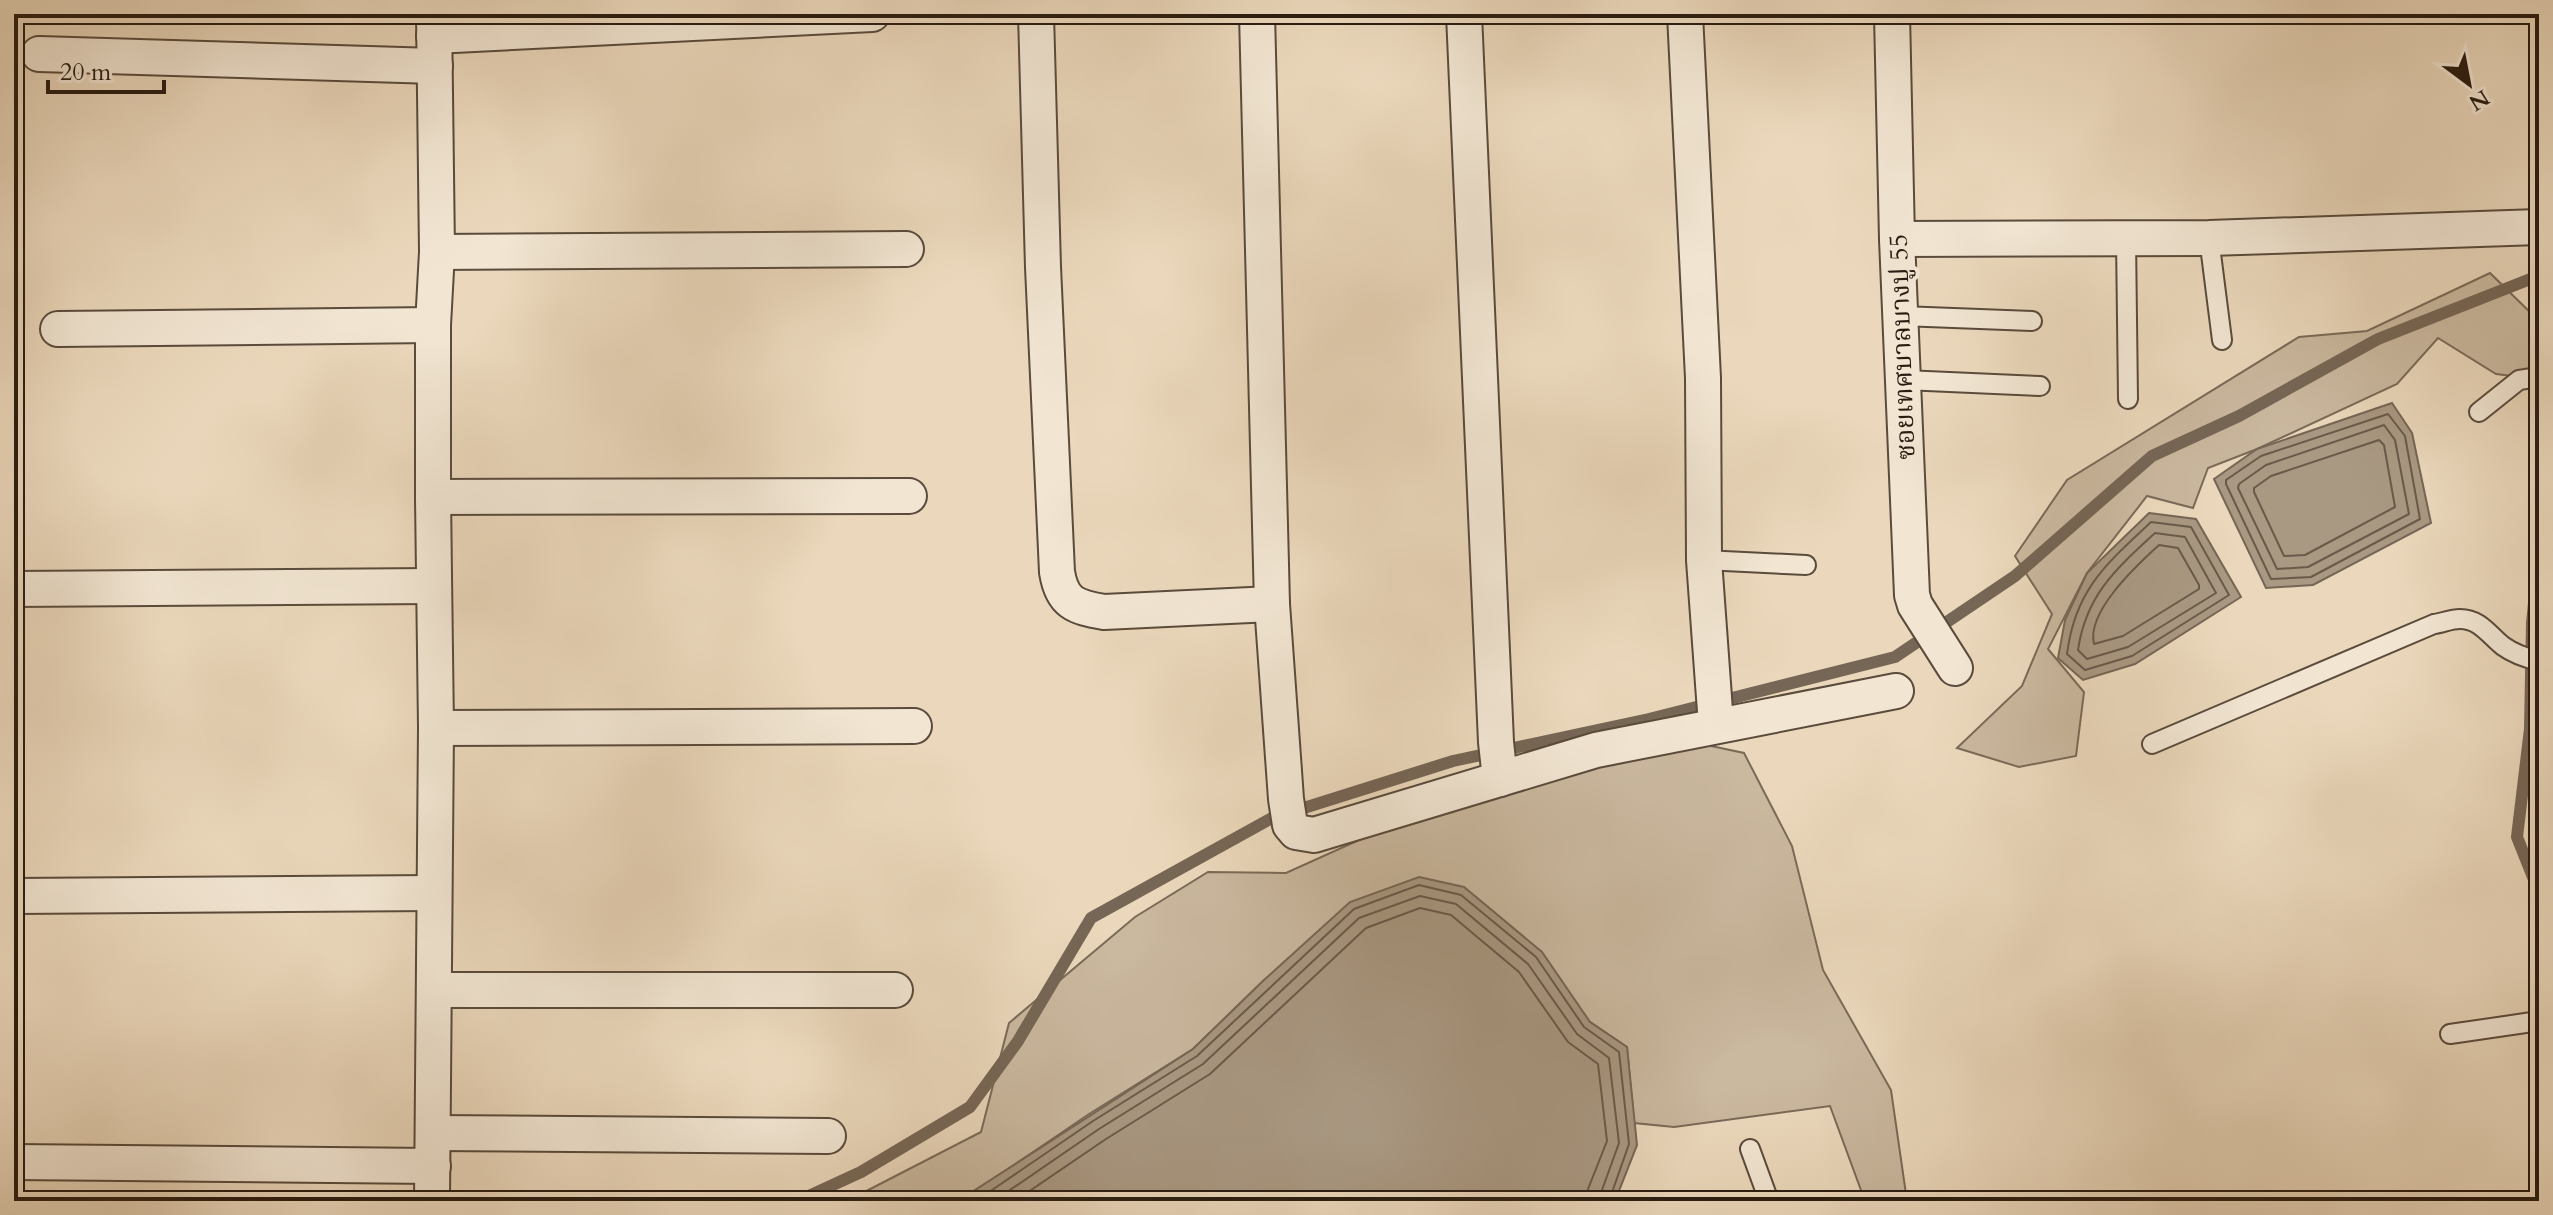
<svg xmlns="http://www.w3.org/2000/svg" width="2553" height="1215" font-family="Cardo,'Noto Serif Thai',serif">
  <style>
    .green { fill: #cab89f; stroke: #7a6a58; stroke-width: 2 }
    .water { fill: #a99882; stroke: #766655; stroke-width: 2 }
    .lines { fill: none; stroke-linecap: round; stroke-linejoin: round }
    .shore { stroke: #695a4a; stroke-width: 2 }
    .stream { stroke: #766655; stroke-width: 12 }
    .lane-casing { stroke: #5a4b3c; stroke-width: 22 }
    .street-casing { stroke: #5a4b3c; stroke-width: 38 }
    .lane { stroke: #f2e6d3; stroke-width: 18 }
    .street { stroke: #f2e6d3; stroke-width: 34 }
    .labels { text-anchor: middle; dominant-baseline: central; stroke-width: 8; stroke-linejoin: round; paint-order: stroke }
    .street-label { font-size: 26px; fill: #291c11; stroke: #f2e6d3 }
  </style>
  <rect width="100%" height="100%" fill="#ebd8bc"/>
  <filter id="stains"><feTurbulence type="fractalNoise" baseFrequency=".0025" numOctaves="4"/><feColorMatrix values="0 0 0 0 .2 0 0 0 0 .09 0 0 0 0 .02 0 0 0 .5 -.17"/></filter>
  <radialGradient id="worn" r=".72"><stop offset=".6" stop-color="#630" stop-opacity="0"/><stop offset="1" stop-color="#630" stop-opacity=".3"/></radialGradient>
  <g class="green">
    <polygon points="2490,273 2539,321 2539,356 2529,378 2496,374 2438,338 2397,384 2257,449 2208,468 2193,508 2147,496 2087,573 2048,649 2084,692 2076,756 2019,767 1957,748 2022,686 2052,614 2015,556 2067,480 2299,337 2367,331"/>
    <polygon points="1664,736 1744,753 1792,846 1823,970 1891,1090 1907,1201 1865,1201 1830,1106 1674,1127 1634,1123 1627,1047 1590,1022 1264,980 1193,1049 1089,1114 973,1193 958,1201 847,1201 981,1132 1009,1023 1135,917 1208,872 1286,873 1481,785"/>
  </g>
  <g class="water">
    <polygon points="2392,403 2412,433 2431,523 2313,585 2266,588 2214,479 2257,449"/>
    <polygon points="2149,513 2196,519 2241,597 2135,664 2083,680 2058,658 2065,620 2087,573"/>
    <polygon points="1419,877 1464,887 1542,952 1590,1022 1627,1047 1637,1145 1615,1201 958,1201 1193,1049 1264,980 1350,902"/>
  </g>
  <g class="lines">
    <g class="shore">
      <polygon points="2388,414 2405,436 2420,519 2311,577 2271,579 2226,484 2226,480 2261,456"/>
      <polygon points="2384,425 2395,440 2409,514 2308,567 2277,569 2238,488 2239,484 2266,465"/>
      <polygon points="2379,440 2384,445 2395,507 2305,555 2284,556 2254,492 2254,488 2271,476"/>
      <path d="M2151 522 2191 527 2229 595 2132 656 2085 670 2067 654C2075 590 2106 564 2151 522Z"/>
      <path d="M2155 533 2185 537 2216 593 2128 647 2087 659 2078 650C2086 595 2116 569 2155 533Z"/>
      <path d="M2159 545 2178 548 2199 585V589L2123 636 2094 644C2086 612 2137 565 2159 545Z"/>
      <polyline points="976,1201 1093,1121 1197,1056 1354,909 1419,885 1461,895 1536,957 1584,1027 1619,1052 1629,1144 1609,1201"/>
      <polyline points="994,1201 1099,1129 1203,1064 1359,918 1420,896 1456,904 1528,964 1577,1034 1609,1058 1619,1143 1598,1201"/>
      <polyline points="1015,1201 1106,1139 1210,1074 1366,928 1420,908 1451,915 1519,972 1568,1042 1598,1064 1607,1141 1588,1189 1586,1201"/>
    </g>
    <g class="stream">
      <polyline points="2538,229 2534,257 2539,281"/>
      <polyline points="2539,553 2532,623 2530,729 2517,837 2539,892"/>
      <polyline points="798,1201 861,1172 970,1107 1018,1041 1091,918 1272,818 1453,761 1649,719 1895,657 2015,576 2152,456 2239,416 2378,339 2538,276"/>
    </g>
    <defs>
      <g id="lane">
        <polyline points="2209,238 2222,340"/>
        <polyline points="2126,239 2128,399"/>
        <polyline points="1901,316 2032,321"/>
        <polyline points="1904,380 2040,386"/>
        <polyline points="2479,412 2519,380 2539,377"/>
        <polyline points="1704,560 1806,565"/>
        <path d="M2152 744 2434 624C2442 623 2451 619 2460 619 2480 619 2489 635 2503 646 2514 654 2526 658 2539 661"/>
        <polyline points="2450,1034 2539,1021"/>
        <polyline points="1750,1149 1769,1201"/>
      </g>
      <g id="street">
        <path d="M1036 14 1043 267 1057 572C1062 603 1075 607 1104 612L1272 604"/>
        <polyline points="1257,14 1272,604 1286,799 1290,825 1296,832 1314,835 1596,750 1896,691"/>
        <polyline points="1464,14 1496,742 1500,779"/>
        <polyline points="1685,14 1703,378 1704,560 1716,725"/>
        <polyline points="1892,14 1897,239 1912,595 1915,605 1955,668"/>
        <polyline points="434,36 872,14"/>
        <polyline points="39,54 435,66"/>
        <polyline points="1897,239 2209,238 2539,227"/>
        <polyline points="437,252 906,249"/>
        <polyline points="58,329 433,325"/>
        <polyline points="433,497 909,496"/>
        <polyline points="14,589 434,586"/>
        <polyline points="436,728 914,726"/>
        <polyline points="14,896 434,893"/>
        <polyline points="435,990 895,990"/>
        <polyline points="433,1133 828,1136"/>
        <polyline points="14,1162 433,1166"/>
        <polyline points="432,1201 436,728 433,497 433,325 437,252 434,14"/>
      </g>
    </defs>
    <use href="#lane" class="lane-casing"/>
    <use href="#street" class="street-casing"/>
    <use href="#lane" class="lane"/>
    <use href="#street" class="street"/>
  </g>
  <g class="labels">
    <g class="street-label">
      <text transform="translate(1902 347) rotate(-92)">ซอยเทศบาลบางปู 55</text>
    </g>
  </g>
  <rect width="2553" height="1215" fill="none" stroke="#ebd8bc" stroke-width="48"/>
  <rect x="16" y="16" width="2521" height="1183" fill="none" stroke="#291c11" stroke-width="4"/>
  <rect x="24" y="24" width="2505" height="1167" fill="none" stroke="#291c11" stroke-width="2"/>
  <g transform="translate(2469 84) rotate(148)" stroke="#f2e6d3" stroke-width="6" paint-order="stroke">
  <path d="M0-6L14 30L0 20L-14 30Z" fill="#291c11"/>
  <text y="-12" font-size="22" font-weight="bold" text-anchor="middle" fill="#291c11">N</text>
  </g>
  <path d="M48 80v12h116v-12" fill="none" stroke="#291c11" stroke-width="4"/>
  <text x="60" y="80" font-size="24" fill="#291c11" stroke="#f2e6d3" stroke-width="6" paint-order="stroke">20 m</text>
  <rect width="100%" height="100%" filter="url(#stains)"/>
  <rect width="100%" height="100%" fill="url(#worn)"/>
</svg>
